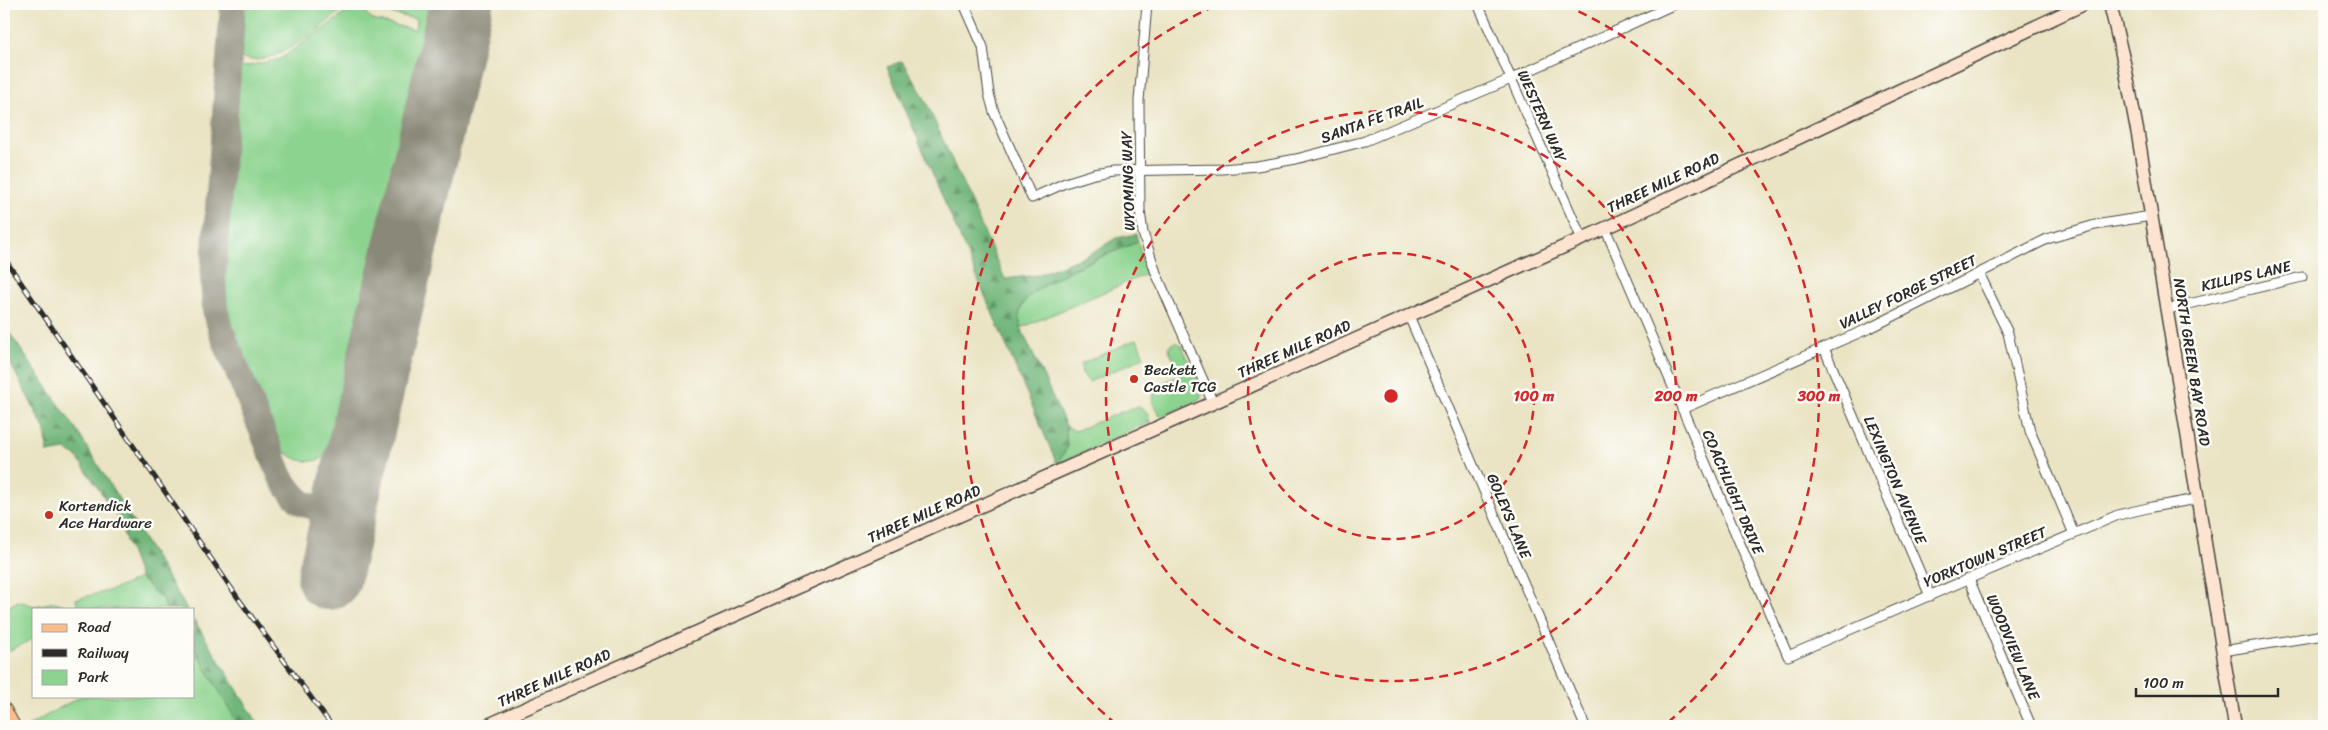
<svg xmlns="http://www.w3.org/2000/svg" width="2328" height="730" font-family="Sriracha,sans-serif">
  <style>
    .green { fill: #8bd38e; stroke: #5b7f5c }
    .forest { fill: url(#forest-firs); stroke: #4e7052 }
    .lines { fill: none; stroke-linecap: round; stroke-linejoin: round }
    .taxiway { stroke: #8a8878; stroke-width: 26 }
    .runway { stroke: #8a8878; stroke-width: 64 }
    .street-casing { stroke: #484742; stroke-width: 11 }
    .secondary-casing { stroke: #484742; stroke-width: 15 }
    .primary-casing { stroke: #484742; stroke-width: 16 }
    .street { stroke: #fff; stroke-width: 9 }
    .secondary { stroke: #fde4d0; stroke-width: 12 }
    .primary { stroke: #f9bc8a; stroke-width: 14 }
    .rail-casing { stroke: #2b2b2b; stroke-width: 5 }
    .rail { stroke: #fdfcf7; stroke-width: 3; stroke-dasharray: 9; stroke-linecap: butt }
    .ring { fill: none; stroke: #d62828; stroke-width: 2.5; stroke-dasharray: 9 6 }
    .poi-dot { fill: #c8321e; stroke: #fdfcf7; stroke-width: 2 }
    .labels { text-anchor: middle; dominant-baseline: central; stroke-width: 5; stroke-linejoin: round; paint-order: stroke }
    .street-label { font-size: 15px; fill: #2b2b2b; stroke: #fdfcf7 }
    .poi-label { font-size: 15px; fill: #2b2b2b; stroke: #fdfcf7; text-anchor: start }
    .centre { fill: #d62828; stroke: #fdfcf7; stroke-width: 2.5 }
    .ring-label { font-size: 15px; text-anchor: middle; font-weight: bold; fill: #d62828; stroke: #fdfcf7; stroke-width: 5; stroke-linejoin: round; paint-order: stroke }
  </style>
  <defs>
    <pattern id="forest-firs" width="22" height="20" patternUnits="userSpaceOnUse" patternTransform="scale(1.25)"><rect width="22" height="20" fill="#70b579"/><path d="M5 1l3.5 6h-7zM16 11l3.5 6h-7z" fill="#5c9363"/></pattern>
  </defs>
  <rect width="100%" height="100%" fill="#fdfcf7"/>
  <filter id="ink" filterUnits="userSpaceOnUse"><feTurbulence type="fractalNoise" baseFrequency=".02" numOctaves="2"/><feDisplacementMap in="SourceGraphic" scale="10" xChannelSelector="R" yChannelSelector="G"/><feConvolveMatrix kernelMatrix="1 2 1 2 8 2 1 2 1" color-interpolation-filters="sRGB"/></filter>
  <filter id="wash" filterUnits="userSpaceOnUse"><feTurbulence type="fractalNoise" baseFrequency=".0096" numOctaves="4" result="noise"/><feDisplacementMap in="SourceGraphic" scale="20" xChannelSelector="R" yChannelSelector="G"/><feGaussianBlur stdDeviation="1.12" result="paint"/><feColorMatrix in="noise" values="0 0 0 0 0 0 0 0 0 0 0 0 0 0 0 0 0 1.4 0 .05"/><feComposite in="paint" operator="in"/></filter>
  <g filter="url(#wash)">
    <rect width="100%" height="100%" fill="#eae4c4"/>
    <g class="green">
      <path d="M245 4H347C329 23 268 73 241 57Z"/>
      <path d="M353 4H360C366 9 366 16 373 20L415 30 416 19 382 12 366 4H440L339 442C325 465 300 468 281 448L232 327 225 304 224 269 240 68 280 59 344 14Z"/>
      <path d="M1138 242 1146 274 1021 328C1019 320 1018 311 1024 303 1038 281 1112 252 1138 242Z"/>
      <polygon points="1137,339 1144,357 1089,382 1082,373 1081,364"/>
      <polygon points="1176,342 1182,346 1203,392 1199,400 1161,417 1153,404 1154,387 1180,375 1168,347"/>
      <polygon points="1139,407 1146,411 1150,422 1057,464 1067,448 1066,426 1075,431 1131,408"/>
      <polygon points="140,578 164,601 166,609 78,609 76,599 115,589"/>
      <polygon points="18,601 35,606 55,602 64,605 67,609 34,609 34,638 4,654 4,609"/>
      <polygon points="194,648 240,726 28,726 81,696 194,696"/>
    </g>
    <g class="forest">
      <path d="M902 61 923 95 1005 279 1037 275 1088 255 1116 238 1136 234 1138 242C1110 253 1040 279 1024 303 1018 311 1019 320 1021 328L1066 426 1067 448 1057 464 887 67Z"/>
      <polygon points="4,325 72,423 187,609 166,609 164,601 140,578 118,519 94,482 76,456 65,450 48,453 45,430 4,351"/>
      <polygon points="194,620 259,725 260,726 240,726 238,724 194,648"/>
    </g>
    <g class="lines">
      <path class="taxiway" d="M233 4 213 277 215 310 222 333 281 477C301 510 311 511 346 502"/>
      <polyline class="runway" points="329,578 461,4"/>
    </g>
  </g>
  <g filter="url(#ink)">
    <g class="lines">
      <defs>
        <g id="street">
          <polyline points="964,4 983,47 989,94 994,112 1032,198 1065,183 1094,174 1113,171 1222,169 1257,166 1296,159 1365,141 1511,79 1675,4"/>
          <polyline points="1147,4 1139,101 1140,211 1143,233 1156,273 1213,403"/>
          <polyline points="1478,4 1582,239"/>
          <polyline points="1605,228 1788,656 2118,515 2152,507 2197,499"/>
          <polyline points="1979,273 2008,333 2030,431 2074,534"/>
          <polyline points="2168,309 2302,277"/>
          <polyline points="1409,316 1585,726"/>
          <polyline points="1824,348 1930,596"/>
          <polyline points="1682,409 1870,328 2047,239 2095,225 2151,216"/>
          <polyline points="1969,579 2031,726"/>
          <polyline points="2222,651 2324,635"/>
        </g>
        <g id="secondary">
          <polyline points="2110,4 2125,67 2138,135 2235,726"/>
          <polyline points="486,726 1595,233 2084,4"/>
        </g>
        <polyline id="primary" points="4,710 13,726"/>
      </defs>
      <use href="#street" class="street-casing"/>
      <use href="#secondary" class="secondary-casing"/>
      <use href="#primary" class="primary-casing"/>
      <use href="#street" class="street"/>
      <use href="#secondary" class="secondary"/>
      <use href="#primary" class="primary"/>
      <defs>
        <polyline id="rail" points="4,258 238,598 332,726"/>
      </defs>
      <use href="#rail" class="rail-casing"/>
      <use href="#rail" class="rail"/>
    </g>
  </g>
  <g class="ring">
    <circle cx="1391" cy="396" r="143"/>
    <circle cx="1391" cy="396" r="285"/>
    <path d="M1116 724A428 428 0 0 1 1217 5M1565 5A428 428 0 0 1 1666 724"/>
  </g>
  <g class="poi-dot">
    <circle cx="1134" cy="379" r="5"/>
    <circle cx="49" cy="515" r="5"/>
  </g>
  <g class="labels">
    <g class="street-label">
      <text transform="translate(1542 116) rotate(66)">WESTERN WAY</text>
      <text transform="translate(1372 120) rotate(-20)">SANTA FE TRAIL</text>
      <text transform="translate(1128 181) rotate(-92)">WYOMING WAY</text>
      <text transform="translate(1663 183) rotate(-25)">THREE MILE ROAD</text>
      <text transform="translate(2246 276) rotate(-13)">KILLIPS LANE</text>
      <text transform="translate(1908 292) rotate(-26)">VALLEY FORGE STREET</text>
      <text transform="translate(1294 349) rotate(-24)">THREE MILE ROAD</text>
      <text transform="translate(2192 362) rotate(81)">NORTH GREEN BAY ROAD</text>
      <text transform="translate(1895 480) rotate(67)">LEXINGTON AVENUE</text>
      <text transform="translate(1733 492) rotate(67)">COACHLIGHT DRIVE</text>
      <text transform="translate(924 514) rotate(-24)">THREE MILE ROAD</text>
      <text transform="translate(1509 516) rotate(67)">GOLEYS LANE</text>
      <text transform="translate(1985 557) rotate(-23)">YORKTOWN STREET</text>
      <text transform="translate(2013 647) rotate(67)">WOODVIEW LANE</text>
      <text transform="translate(554 678) rotate(-24)">THREE MILE ROAD</text>
    </g>
    <g class="poi-label">
      <text x="1144" y="370">Beckett<tspan x="1144" dy="17">Castle TCG</tspan></text>
      <text x="59" y="506">Kortendick<tspan x="59" dy="17">Ace Hardware</tspan></text>
    </g>
  </g>
  <circle cx="1391" cy="396" r="8" class="centre"/>
  <g class="ring-label">
    <text x="1534" y="401">100 m</text>
    <text x="1676" y="401">200 m</text>
    <text x="1819" y="401">300 m</text>
  </g>
  <rect width="2328" height="730" fill="none" stroke="#fdfcf7" stroke-width="20"/>
  <rect x="32" y="608" width="162" height="90" fill="#fdfcf7" stroke="#a9a8a5"/>
  <rect x="42" y="624" width="25" height="8" fill="#f9bc8a" stroke="#a9a8a5"/>
  <text x="78" y="632" font-size="15" fill="#2b2b2b">Road</text>
  <rect x="42" y="649" width="25" height="8" fill="#2b2b2b" stroke="#a9a8a5"/>
  <text x="78" y="658" font-size="15" fill="#2b2b2b">Railway</text>
  <rect x="42" y="670" width="25" height="15" fill="#8bd38e" stroke="#a9a8a5"/>
  <text x="78" y="682" font-size="15" fill="#2b2b2b">Park</text>
  <path d="M2136 688v8h142v-8" fill="none" stroke="#2b2b2b" stroke-width="2.5"/>
  <text x="2143" y="688" font-size="15" fill="#2b2b2b" stroke="#fdfcf7" stroke-width="4" paint-order="stroke">100 m</text>
</svg>
